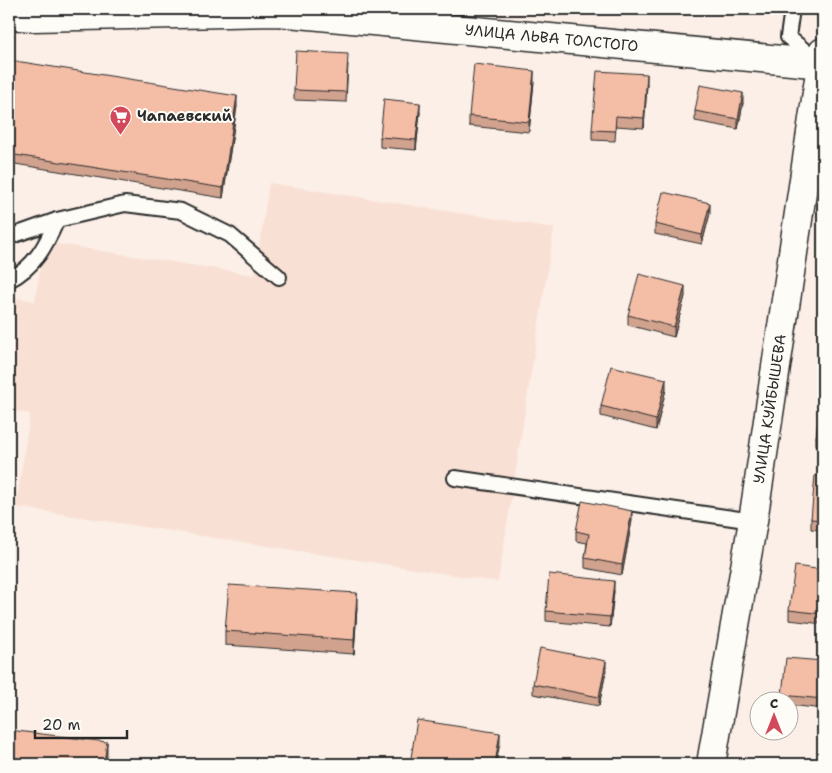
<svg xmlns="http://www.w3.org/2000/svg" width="832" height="773" font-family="'Shantell Sans',sans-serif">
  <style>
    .built { fill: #f9e0d4 }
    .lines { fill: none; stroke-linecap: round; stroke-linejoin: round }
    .lane-casing { stroke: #2b2b2b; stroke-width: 18 }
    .street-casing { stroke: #2b2b2b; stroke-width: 31 }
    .secondary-casing { stroke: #2b2b2b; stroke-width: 31 }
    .lane { stroke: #fdfcf7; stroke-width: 14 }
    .street { stroke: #fdfcf7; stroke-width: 28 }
    .secondary { stroke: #fdfcf7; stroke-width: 28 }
    .wall { fill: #d1a38f; stroke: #2b2b2b }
    .shaded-wall { fill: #aa8474; stroke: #2b2b2b }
    .building { fill: #f3bda6; stroke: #2b2b2b }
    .labels { text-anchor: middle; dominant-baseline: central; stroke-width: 4; stroke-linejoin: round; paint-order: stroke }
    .street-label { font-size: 15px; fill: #2b2b2b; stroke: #fdfcf7 }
    .poi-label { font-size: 15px; font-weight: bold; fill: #2b2b2b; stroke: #fdfcf7; text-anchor: start }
  </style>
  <rect width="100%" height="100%" fill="#fbefe7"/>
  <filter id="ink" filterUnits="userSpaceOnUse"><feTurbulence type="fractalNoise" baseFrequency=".02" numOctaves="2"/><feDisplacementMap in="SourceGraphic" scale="10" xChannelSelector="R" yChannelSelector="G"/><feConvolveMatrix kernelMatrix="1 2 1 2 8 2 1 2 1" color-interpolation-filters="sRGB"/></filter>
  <g filter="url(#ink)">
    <polygon class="built" points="269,183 554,228 498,582 16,507 30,414 9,410 9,297 35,301 44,242 255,275"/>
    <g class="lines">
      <defs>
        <g id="lane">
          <polyline points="792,9 788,37 816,60"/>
          <polyline points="9,237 57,220 125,204 181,211 230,235 279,277"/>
          <path d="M9 280C35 267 46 245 57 220"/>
          <polyline points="455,478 753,521"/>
        </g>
        <g id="street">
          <path id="s1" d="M9 15 33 17 278 12 823 64"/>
        </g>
        <g id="secondary">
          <path id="s2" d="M711 764 753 521 823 52"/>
        </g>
      </defs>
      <use href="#lane" class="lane-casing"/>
      <use href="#street" class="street-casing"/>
      <use href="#secondary" class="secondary-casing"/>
      <use href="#lane" class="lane"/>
      <use href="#street" class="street"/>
      <use href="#secondary" class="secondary"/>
    </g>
    <g class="wall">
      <polygon points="9,60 237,106 223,198 9,163"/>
      <polygon points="348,64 346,102 294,100 294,90"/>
      <polygon points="534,81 529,132 469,126 469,116"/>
      <polygon points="647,84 644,128 616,126 615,141 592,140 592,130"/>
      <polygon points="743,103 738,129 695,121 695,111"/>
      <polygon points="420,112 416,150 380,147 380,137"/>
      <polygon points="710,213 702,244 655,234 655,224"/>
      <polygon points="685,296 674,337 628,325 628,315"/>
      <polygon points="823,386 823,449 816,448 816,438"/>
      <polygon points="666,389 656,430 601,416 601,406"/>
      <polygon points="823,476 823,530 811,529 811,519"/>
      <polygon points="632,520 622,575 585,568 585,558 587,543 576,541 576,531"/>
      <polygon points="823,570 823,624 789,620 789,610"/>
      <polygon points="614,591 610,627 546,621 546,611"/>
      <polygon points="357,607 354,654 225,645 225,631"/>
      <polygon points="823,661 823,709 790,705 790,700 782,700 782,695"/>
      <polygon points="606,671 599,706 533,694 533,684"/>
    </g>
    <g class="shaded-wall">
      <polygon points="534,71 534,81 529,132 529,122"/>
      <polygon points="647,74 647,84 644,128 644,118"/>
      <polygon points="743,93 743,103 738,129 738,119"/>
      <polygon points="237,96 237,106 223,198 223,188"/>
      <polygon points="420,103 420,112 416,150 416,140"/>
      <polygon points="710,203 710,213 702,244 702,235"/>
      <polygon points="685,286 685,296 674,337 674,327"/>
      <polygon points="666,379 666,389 656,430 656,420"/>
      <polygon points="632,511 632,520 622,575 622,565"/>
      <polygon points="614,581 614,591 610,627 610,617"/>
      <polygon points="357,593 357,607 354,654 354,640"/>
      <polygon points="606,661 606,671 599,706 599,697"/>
      <polygon points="500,733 500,743 496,764 495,764"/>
      <polygon points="107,742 107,752 106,764 104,764"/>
    </g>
    <g class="building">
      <polygon points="296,51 348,54 346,92 294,90"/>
      <polygon points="9,60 237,96 223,188 9,154"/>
      <polygon points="474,64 534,71 529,122 469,116"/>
      <polygon points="597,71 647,74 644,118 616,116 615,131 592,130"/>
      <polygon points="700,85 743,93 738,119 695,111"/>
      <polygon points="384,99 420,103 416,140 380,137"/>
      <polygon points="663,192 710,203 702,235 655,224"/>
      <polygon points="639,274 685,286 674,327 628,315"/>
      <polygon points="611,366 666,379 656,420 601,406"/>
      <polygon points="822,386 823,386 823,439 816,438"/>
      <polygon points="815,475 823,476 823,520 811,519"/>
      <polygon points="582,501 632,511 622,565 585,558 589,534 576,531"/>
      <polygon points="795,566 823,570 823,614 789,610"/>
      <polygon points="549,574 614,581 610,617 546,611"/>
      <polygon points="229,585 357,593 354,640 225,631"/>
      <polygon points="540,648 606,661 599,697 533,684"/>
      <polygon points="786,658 823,661 823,699 782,695"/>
      <polygon points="417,720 500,733 495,764 410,764"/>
      <polygon points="9,730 107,742 104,764 9,764"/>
    </g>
  </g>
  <defs>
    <symbol id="supermarket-pin" viewBox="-11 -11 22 30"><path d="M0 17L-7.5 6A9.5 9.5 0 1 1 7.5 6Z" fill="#d1495b" stroke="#fdfcf7"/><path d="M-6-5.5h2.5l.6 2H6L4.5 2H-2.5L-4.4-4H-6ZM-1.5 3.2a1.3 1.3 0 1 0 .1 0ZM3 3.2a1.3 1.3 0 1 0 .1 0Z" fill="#fff"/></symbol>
  </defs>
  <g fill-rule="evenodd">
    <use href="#supermarket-pin" x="108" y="104" width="25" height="34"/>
  </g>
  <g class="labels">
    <g class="street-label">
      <text stroke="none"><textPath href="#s1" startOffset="544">УЛИЦА ЛЬВА ТОЛСТОГО</textPath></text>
      <text stroke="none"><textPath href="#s2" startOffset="360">УЛИЦА КУЙБЫШЕВА</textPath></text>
    </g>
    <g class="poi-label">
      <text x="137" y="116">Чапаевский</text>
    </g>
  </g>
  <rect width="832" height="773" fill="none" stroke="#fdfcf7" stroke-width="30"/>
  <rect x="15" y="15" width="802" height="743" fill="none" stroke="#2b2b2b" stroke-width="2" filter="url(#ink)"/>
  <g transform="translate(774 716)"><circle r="24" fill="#fdfcf7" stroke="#a9a8a5"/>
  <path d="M0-4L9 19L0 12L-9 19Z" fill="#d1495b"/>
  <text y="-8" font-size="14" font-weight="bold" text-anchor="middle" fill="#2b2b2b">С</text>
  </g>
  <path d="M35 730v8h92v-8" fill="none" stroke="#2b2b2b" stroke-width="2.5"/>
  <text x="42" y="730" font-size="15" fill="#2b2b2b" stroke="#fdfcf7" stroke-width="4" paint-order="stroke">20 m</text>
</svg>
